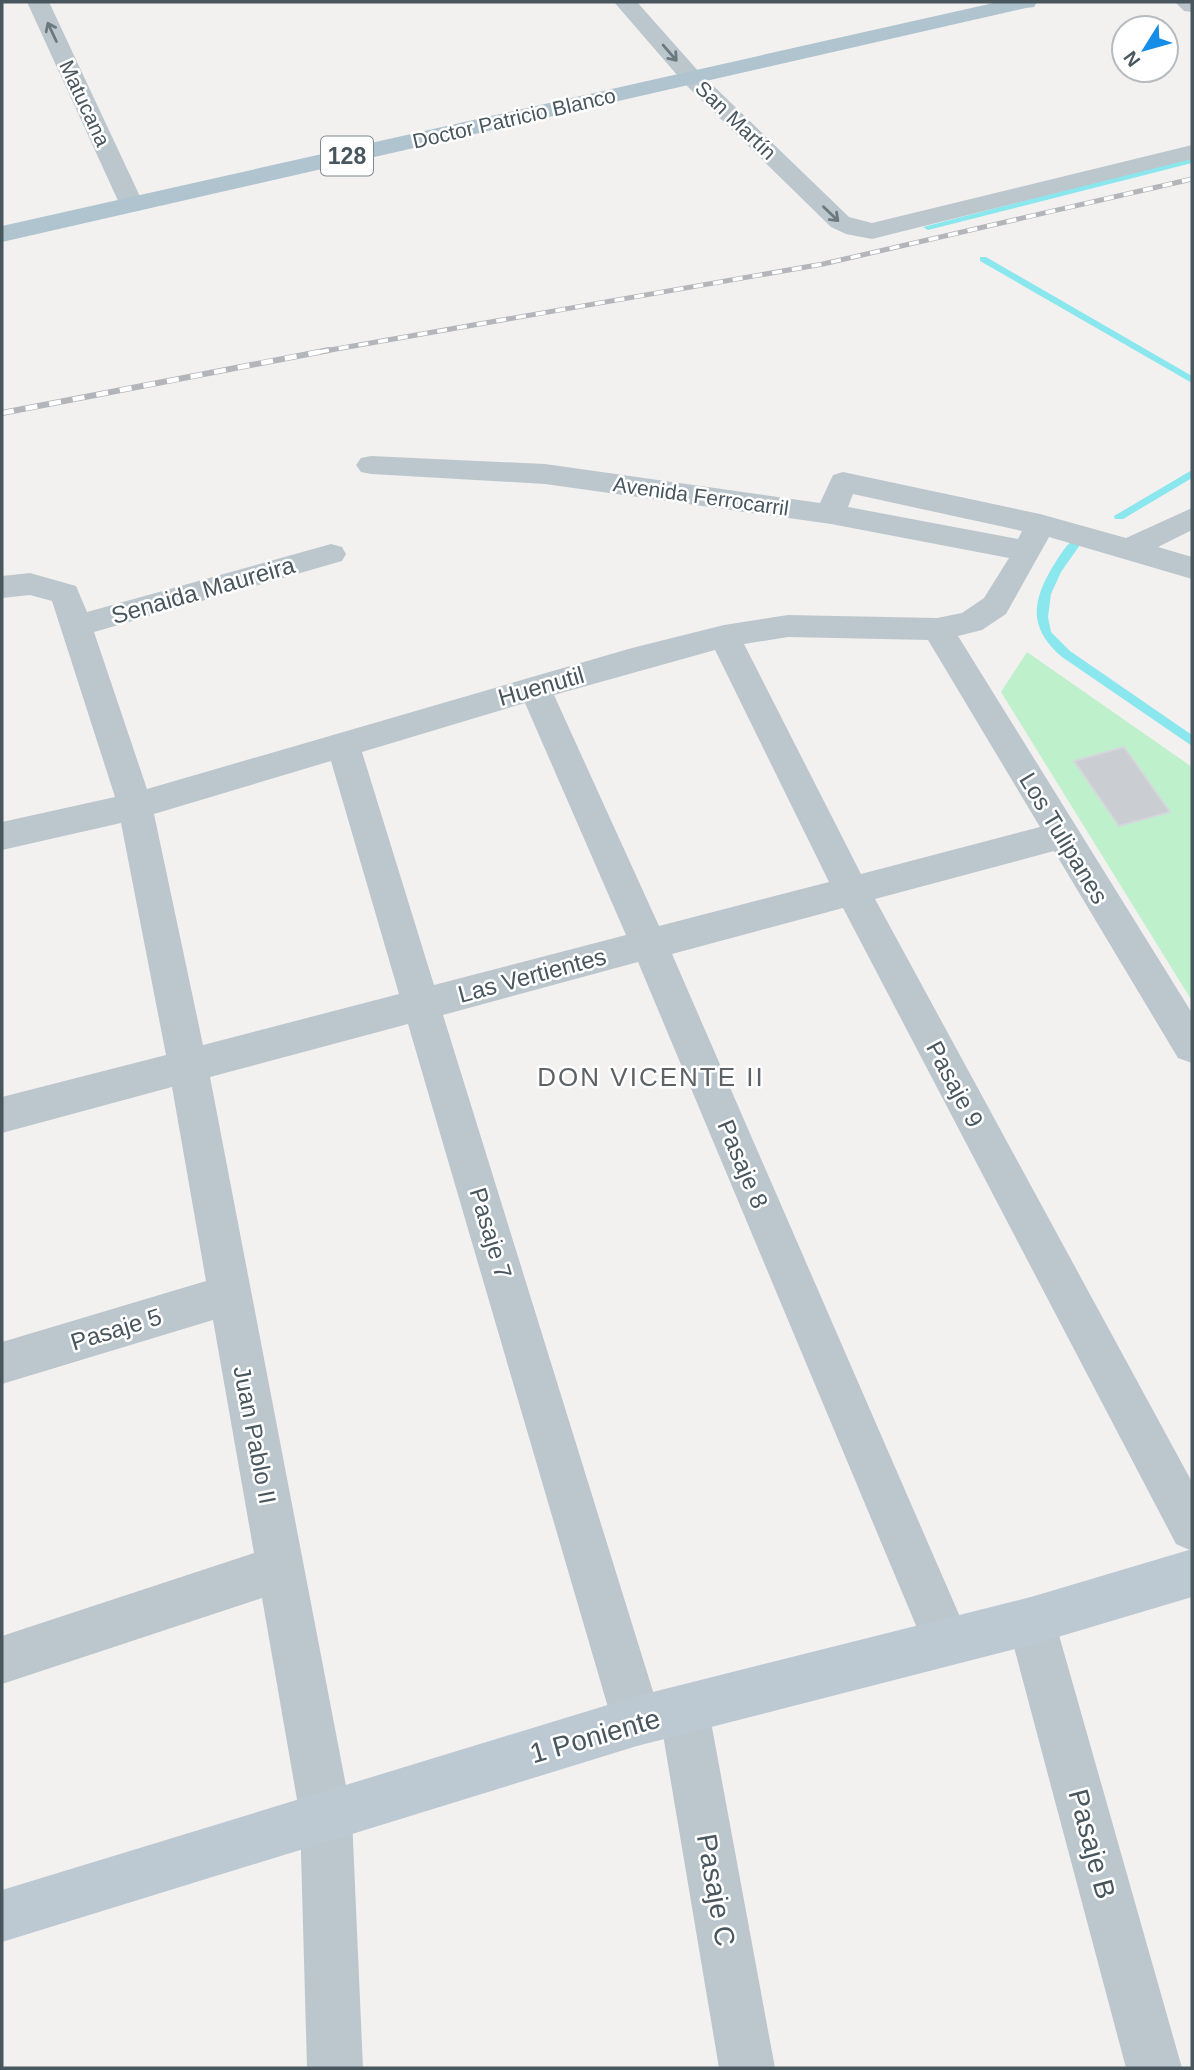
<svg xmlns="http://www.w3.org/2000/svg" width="1194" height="2070" font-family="Arial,sans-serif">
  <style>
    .green { fill: #bef0cb }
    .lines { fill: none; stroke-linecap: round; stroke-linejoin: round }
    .stream { fill: #8be7ee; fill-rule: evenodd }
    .building { fill: #caced3; stroke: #d4d7dc; stroke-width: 2 }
    .street { fill: #bcc7cd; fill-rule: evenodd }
    .secondary { fill: #bcc9d2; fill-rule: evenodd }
    .primary { fill: #afc4cf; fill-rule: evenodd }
    .rail-far1-casing { stroke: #b2b6bb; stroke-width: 5 }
    .rail-casing { stroke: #b2b6bb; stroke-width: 6 }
    .rail-far1 { stroke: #fff; stroke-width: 3.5; stroke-dasharray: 10; stroke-linecap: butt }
    .rail { stroke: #fff; stroke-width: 4.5; stroke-dasharray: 12; stroke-linecap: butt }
    .oneway { stroke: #6b787f }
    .labels { text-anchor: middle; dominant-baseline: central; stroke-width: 5; stroke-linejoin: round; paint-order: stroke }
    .far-street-label { font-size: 21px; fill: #48565e; stroke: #fff }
    .shield { fill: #fff; stroke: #7f898e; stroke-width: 2 }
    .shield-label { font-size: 23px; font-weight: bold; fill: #48565e }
    .street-label { font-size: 24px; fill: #48565e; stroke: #fff }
    .neighbourhood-label { font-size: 26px; letter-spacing: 2px; fill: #5c6265; stroke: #fff }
    .near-street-label { font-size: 28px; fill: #48565e; stroke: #fff }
  </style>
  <rect width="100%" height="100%" fill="#f3f0f0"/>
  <polygon class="green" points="1027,652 1192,767 1192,1001 1001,692"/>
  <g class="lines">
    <g class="stream">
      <polygon points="1192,157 1192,163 928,230 923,227"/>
      <polygon points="980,257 986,257 1192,376 1192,383 980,261"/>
      <polygon points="1192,470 1192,478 1123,519 1115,519 1114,516"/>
      <path d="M1076 538 1082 542 1061 572 1051 594 1048 617 1051 632 1070 651 1192 735V746L1062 657C1027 627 1032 600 1055 563 1060 555 1067 543 1076 538Z"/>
    </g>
  </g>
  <polygon class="building" points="1124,747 1170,812 1119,826 1074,761"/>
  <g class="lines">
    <g class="street">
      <polygon points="27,2 49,2 144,205 141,210 132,212 123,210 120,205"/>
      <polygon points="614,2 637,2 700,73 849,217 872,223 1192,145 1192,159 872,239 846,234 831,227 684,83"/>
      <polygon points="1175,2 1192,2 1192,12 1184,11"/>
      <path d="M371 456 545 464 820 503 833 475 843 472 1040 514 1126 538 1192 508V530L1158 547 1192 557V579L1049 537 1006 614 982 630 958 636 1192 1013V1063L1178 1058 1054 851 875 899 1192 1482V1551L1176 1544 843 908 672 954 971 1642 964 1659 947 1666 930 1659 638 962 443 1015 660 1714 666 1693 684 1686 702 1693 709 1711 775 2068H719L661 1723 655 1739 637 1746 619 1739 612 1721 408 1024 210 1077 352 1817 363 2068H307L300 1817 262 1598 2 1684V1636L254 1553 213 1320 2 1384V1342L206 1281 172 1087 2 1133V1097L166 1055 121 823 2 850V822L115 797 52 601 30 595 2 598V576L30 573 76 586 87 612 331 544 342 547 346 554 342 561 94 632 147 789 632 648 724 625 788 615 937 618 962 613 984 598 1009 558 831 524 545 484 371 474 361 472 356 465 361 458ZM853 494 1022 531 1018 539 848 507ZM788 637 928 640 1040 827 861 874 744 644ZM715 650 829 882 659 926 554 695ZM525 703 626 935 434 985 362 752ZM331 761 399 994 203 1045 154 814Z"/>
      <polygon points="1031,1597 1048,1604 1055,1621 1182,2068 1126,2068 1007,1621 1014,1604"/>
    </g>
    <polygon class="secondary" points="1192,1549 1192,1597 1031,1645 637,1746 2,1942 2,1890 637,1696 1031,1597"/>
    <polygon class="primary" points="998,2 1037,2 1034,7 1026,8 2,242 2,226"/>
    <defs>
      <polyline id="rail-far1" points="319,352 823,264 1192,179"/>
      <polyline id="rail" points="2,413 329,350"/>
    </defs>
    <use href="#rail-far1" class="rail-far1-casing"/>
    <use href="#rail" class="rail-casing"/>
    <use href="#rail-far1" class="rail-far1"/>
    <use href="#rail" class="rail"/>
  </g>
  <defs><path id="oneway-shaft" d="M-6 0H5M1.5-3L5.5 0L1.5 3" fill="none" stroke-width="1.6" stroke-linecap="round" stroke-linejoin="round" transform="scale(1.75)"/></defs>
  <g class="oneway">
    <use href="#oneway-shaft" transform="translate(52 32) rotate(-115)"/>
    <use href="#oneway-shaft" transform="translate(670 53) rotate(49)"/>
    <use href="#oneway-shaft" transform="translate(831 214) rotate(44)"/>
  </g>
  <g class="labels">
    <g class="far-street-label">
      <text transform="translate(85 103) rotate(65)">Matucana</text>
      <text transform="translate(514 118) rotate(-13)">Doctor Patricio Blanco</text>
      <text transform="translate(736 120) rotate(44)">San Martín</text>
      <text transform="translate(701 496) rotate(8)">Avenida Ferrocarril</text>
    </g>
    <rect class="shield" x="321" y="136.5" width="52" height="39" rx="5"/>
    <g class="shield-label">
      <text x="347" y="156">128</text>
    </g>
    <g class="street-label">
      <text transform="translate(203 590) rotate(-16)">Senaida Maureira</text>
      <text transform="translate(541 686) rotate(-16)">Huenutil</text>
      <text transform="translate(1064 838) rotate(59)">Los Tulipanes</text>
      <text transform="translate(532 975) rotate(-15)">Las Vertientes</text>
      <text transform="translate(955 1084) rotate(62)">Pasaje 9</text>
      <text transform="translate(743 1164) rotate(67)">Pasaje 8</text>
      <text transform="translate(491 1233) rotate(73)">Pasaje 7</text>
      <text transform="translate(116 1329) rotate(-17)">Pasaje 5</text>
      <text transform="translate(255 1435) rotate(79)">Juan Pablo II</text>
    </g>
    <g class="neighbourhood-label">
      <text x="651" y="1077">DON VICENTE II</text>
    </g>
    <g class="near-street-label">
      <text transform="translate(595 1736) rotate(-16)">1 Poniente</text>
      <text transform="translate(1092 1844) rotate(75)">Pasaje B</text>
      <text transform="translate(716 1890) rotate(80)">Pasaje C</text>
    </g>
  </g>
  <rect width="1194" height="2070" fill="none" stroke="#48565e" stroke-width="7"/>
  <g transform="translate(1145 49) rotate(233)"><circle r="33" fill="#ffffff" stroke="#b6bbbf" stroke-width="2"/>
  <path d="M0-5L12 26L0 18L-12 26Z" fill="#168de7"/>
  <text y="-10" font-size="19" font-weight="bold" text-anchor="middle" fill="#48565e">N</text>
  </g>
</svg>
